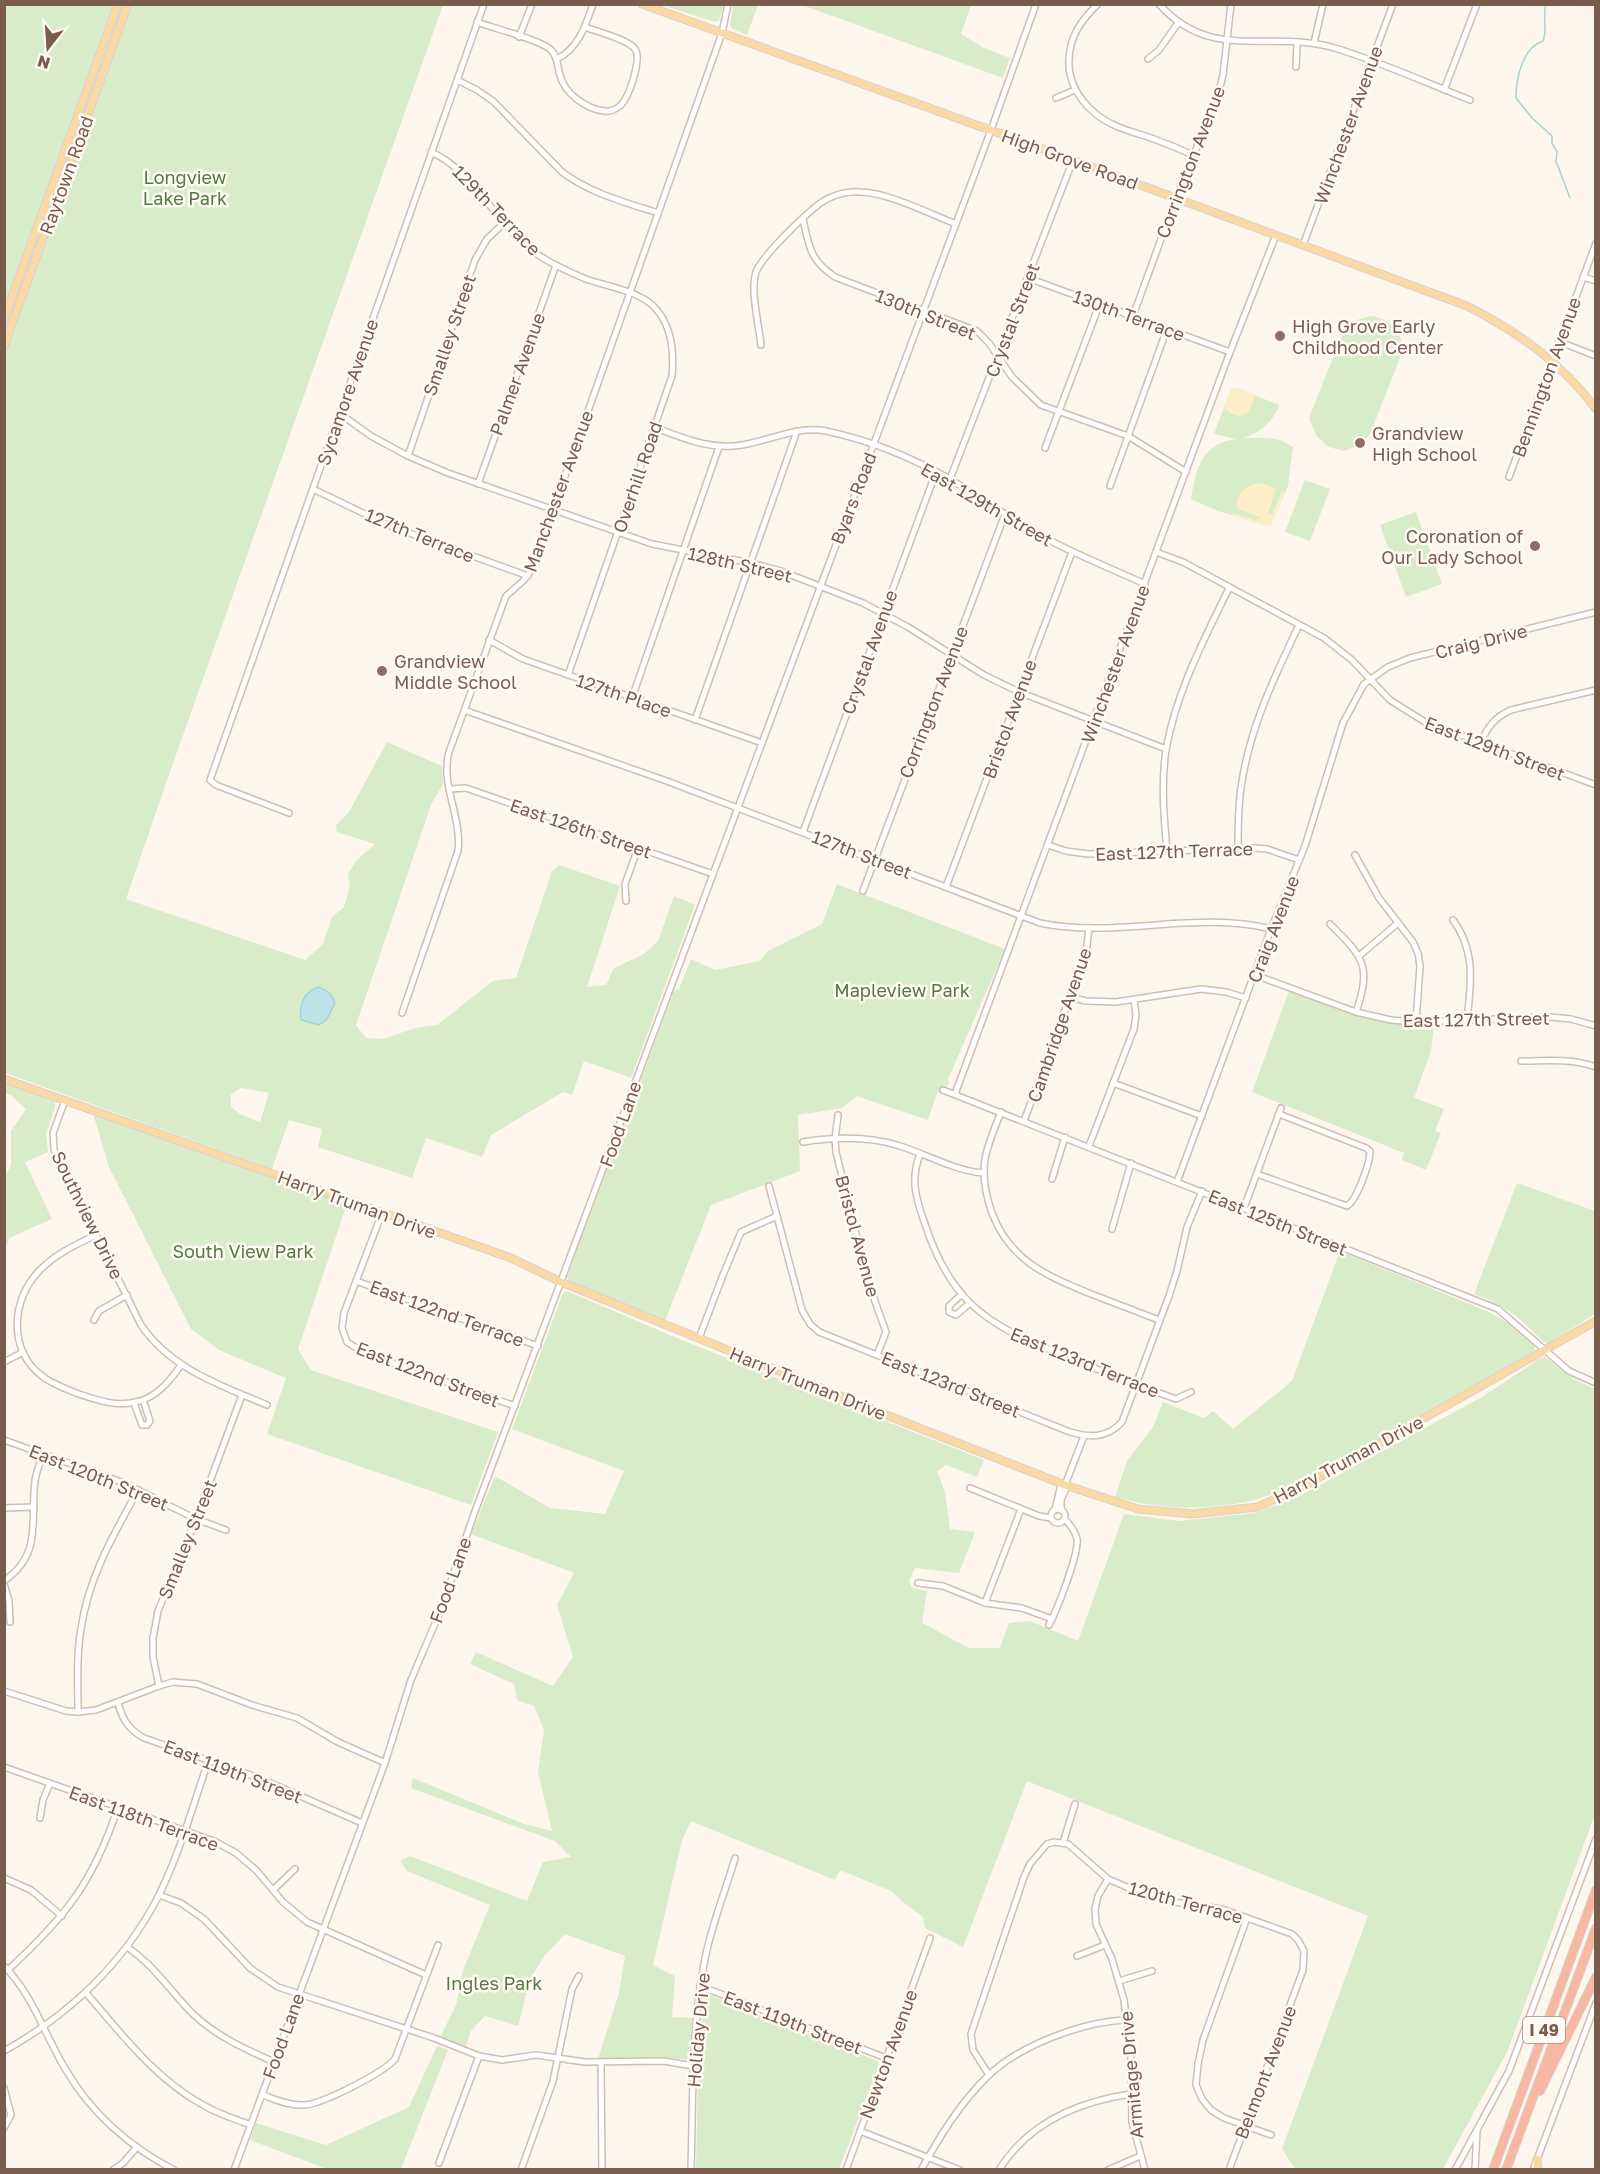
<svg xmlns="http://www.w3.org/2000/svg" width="1600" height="2174" font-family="'Golos Text',sans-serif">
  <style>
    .green { fill: #d8ecc9; fill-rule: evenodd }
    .sand { fill: #fcefc7 }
    .water { fill: #bfe3e8; stroke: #a5d3da; stroke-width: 1.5 }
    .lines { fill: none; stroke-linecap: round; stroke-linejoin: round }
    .stream { stroke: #a5d3da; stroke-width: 1.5 }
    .minor-casing { stroke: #d1beb0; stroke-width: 8 }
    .major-casing { stroke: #dad1cd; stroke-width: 9 }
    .highway-casing { stroke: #dad1cd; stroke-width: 10 }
    .minor { stroke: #fff; stroke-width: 5 }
    .major { stroke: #fbd9a5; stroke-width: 7 }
    .highway { stroke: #f7b7a3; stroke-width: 8 }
    .education-dot { fill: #8d6e63; stroke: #fffaf3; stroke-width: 2 }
    .labels { text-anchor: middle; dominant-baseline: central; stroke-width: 5; stroke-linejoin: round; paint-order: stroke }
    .shield { fill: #fffaf3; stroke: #a28b7f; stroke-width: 1.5 }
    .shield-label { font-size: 16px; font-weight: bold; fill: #7a5c4d }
    .street-label { font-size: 18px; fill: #7a5c4d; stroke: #fffaf3 }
    .park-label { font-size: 18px; fill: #537a41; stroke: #fffaf3 }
    .education-label { font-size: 18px; fill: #785e54; stroke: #fffaf3; text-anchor: start }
  </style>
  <rect width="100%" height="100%" fill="#fdf6ec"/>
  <g class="green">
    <path d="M5 5H443L172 766 126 899 305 960 323 944 332 917 344 907 350 886 348 874 356 861 375 844 337 832 336 825 349 812 387 742 442 766 443 784 431 805 356 1025 366 1038 383 1039 415 1028 437 1025 493 981 516 978 552 871 559 865 620 886 587 987 606 985 614 968 644 954 658 941 674 896 695 905 631 1078 584 1061 572 1095 563 1092 491 1135 482 1157 426 1138 412 1178 318 1147 322 1129 289 1120 272 1169 5 1073ZM241 1088 269 1093 260 1122 240 1114 231 1107V1094Z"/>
    <polygon points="662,5 724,5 719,20 715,22"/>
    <polygon points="733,5 758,5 747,35 732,29 730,25"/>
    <polygon points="802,5 971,5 961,34 984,48 1010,58 1003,78"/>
    <path d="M1370 316C1390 318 1404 332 1402 353L1370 434 1362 444 1344 451 1329 447 1317 437 1309 418 1347 323Z"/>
    <path d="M1235 387 1279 405C1273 422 1261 432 1244 438 1266 438 1273 435 1293 447L1288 486 1271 525 1266 526 1218 511 1191 499C1196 468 1202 443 1237 439L1214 434 1231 389Z"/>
    <polygon points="1305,480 1330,489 1310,541 1285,532"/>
    <polygon points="1416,512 1442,584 1406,597 1380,525"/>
    <polygon points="837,884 1005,949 948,1079 949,1084 937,1093 928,1120 857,1096 842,1108 798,1115 800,1171 711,1205 665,1321 569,1281 567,1276 674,991 679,989 691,959 715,970 760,961 768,951 822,924"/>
    <path d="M1289 991C1341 1010 1378 1026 1434 1026L1431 1051 1414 1098 1444 1109 1435 1131 1441 1133 1426 1170 1402 1160 1404 1153 1252 1092Z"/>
    <polygon points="5,1083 55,1102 55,1108 46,1134 48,1152 25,1162 52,1219 9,1238 5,1251 5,1177 11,1165 11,1131 26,1109 11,1095 5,1093"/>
    <polygon points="92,1110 348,1201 298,1349 311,1370 498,1432 471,1505 267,1434 286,1378 219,1350 191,1329 109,1167"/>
    <path d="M1517 1183 1595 1211V1314L1549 1343 1544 1342C1521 1319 1506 1305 1474 1294Z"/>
    <path d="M1340 1251 1489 1312 1508 1323 1534 1345V1351L1306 1479C1286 1488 1266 1498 1245 1502 1202 1511 1156 1509 1115 1497L1127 1461 1153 1427 1163 1402 1204 1418 1213 1411 1233 1429 1292 1381Z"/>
    <polygon points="567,1291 684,1341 984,1460 977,1477 946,1465 937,1471 945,1492 950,1529 975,1532 959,1573 915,1568 909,1581 912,1588 927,1591 922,1623 969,1648 1000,1648 1009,1623 1030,1621 1078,1641 1124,1514 1179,1521 1254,1513 1298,1497 1482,1397 1539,1359 1545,1357 1573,1379 1595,1389 1595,1814 1508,2050 1443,2169 1295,2169 1282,2149 1368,1916 1027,1781 963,1947 925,1928 923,1917 904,1903 893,1892 840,1870 835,1880 691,1821 682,1840 653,1965 675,1976 672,2017 692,2018 689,2060 662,2057 598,2059 619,1993 625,1956 565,1934 545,1955 530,1979 518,2026 485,2016 471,2031 465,2050 439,2040 456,2005 463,1970 490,1905 407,1871 400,1861 410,1856 527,1901 543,1862 571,1857 555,1841 411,1788 413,1778 524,1824 552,1831 538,1772 544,1730 534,1706 517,1700 514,1684 470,1664 476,1652 553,1686 573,1657 557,1605 574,1573 471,1534 495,1476 550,1508 605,1514 624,1471 512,1429 563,1293"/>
    <polygon points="703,1994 707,1994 878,2061 879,2065 839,2169 696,2169 698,2072"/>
    <polygon points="437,2046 448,2050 401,2169 327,2169 250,2140 256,2123 326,2145 409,2107"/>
  </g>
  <g class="sand">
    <path d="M1235 387 1255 395C1249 414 1244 424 1224 408L1231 389Z"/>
    <path d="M1261 483 1276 489 1267 515 1273 513 1282 491 1285 492 1271 525 1266 526 1232 516 1233 513 1255 520 1261 518 1237 508C1235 494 1247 484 1261 483Z"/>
  </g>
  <path class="water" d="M318 987C327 990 332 994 335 1003L327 1019 319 1025 301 1020C299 1006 303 992 318 987Z"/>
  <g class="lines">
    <path class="stream" d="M1546 4C1542 17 1548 29 1543 41 1522 48 1516 79 1516 98L1532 118 1552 136V143L1557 152 1556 161 1570 198"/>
    <defs>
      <g id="minor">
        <path d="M1098 4C1081 20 1070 36 1069 59 1067 89 1090 115 1116 126 1132 133 1149 136 1164 143 1174 146 1184 151 1194 156"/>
        <path d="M1159 4C1212 64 1273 28 1338 49 1383 63 1427 83 1470 100"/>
        <path d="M477 22C492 28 542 40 551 50 558 57 557 66 560 75 564 93 586 109 604 111 610 112 617 109 621 105 629 97 642 59 635 49 628 39 597 32 585 27"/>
        <polyline points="519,37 532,4"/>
        <polyline points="1314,43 1323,4"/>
        <path d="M557 59C578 49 586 25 593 4"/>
        <polyline points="1148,59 1159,50 1178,23"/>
        <polyline points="1296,67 1297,43"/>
        <path d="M457 80 477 90 493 101 562 172C590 193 624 202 658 213"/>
        <polyline points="1444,90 1477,4"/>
        <polyline points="1056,98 1075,90"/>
        <path d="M431 152C475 171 497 227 537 254 551 264 569 272 586 279 608 287 642 291 657 310 672 328 674 354 672 376L568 675"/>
        <path d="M803 219C809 247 810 260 835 277L977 331 989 343 1012 377 1041 405 1128 436 1186 472"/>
        <polyline points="1303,245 1393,4"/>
        <polyline points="1583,277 1596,281"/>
        <polyline points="1028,278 1230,352"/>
        <polyline points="1133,316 1176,198 1218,95 1223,75 1231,4"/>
        <polyline points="1560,342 1596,356"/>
        <path d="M761 345C759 326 750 290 756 272 762 256 813 205 829 198 838 194 850 191 860 192 887 192 930 214 956 224"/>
        <polyline points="339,413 371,436 408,456 448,473 652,544 751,563 781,571 863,603 908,627 984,675 1019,692 1166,749"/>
        <path d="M654 427C680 437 705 448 733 446 764 444 794 425 826 431 869 440 915 459 953 481 981 497 1006 516 1034 532 1069 552 1108 567 1145 584"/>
        <polyline points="1045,448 1100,303"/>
        <polyline points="408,456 475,260 487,239 505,222"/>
        <polyline points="1509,477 1596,243"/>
        <polyline points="950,479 1073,160"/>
        <polyline points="478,484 556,265"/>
        <polyline points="1110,486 1167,329"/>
        <polyline points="313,489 390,526 528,576"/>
        <polyline points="1156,552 1183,562 1324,638 1352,660 1390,700 1425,722 1596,785"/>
        <polyline points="489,640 523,659 762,743"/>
        <polyline points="632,698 719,447"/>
        <path d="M464 710 664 780 1040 923C1116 939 1196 910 1271 929"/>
        <polyline points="695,720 797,431"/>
        <path d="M1481 743C1487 727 1495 717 1511 710L1596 690"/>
        <polyline points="449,789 466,788 713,874"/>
        <polyline points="289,813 216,785 210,780 484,4"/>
        <polyline points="803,832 936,472"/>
        <polyline points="1048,845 1066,851 1088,854 1255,848 1267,849 1299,860"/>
        <path d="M1238 848C1238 828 1238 808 1241 788 1249 729 1274 678 1299 625"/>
        <path d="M1167 851C1164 818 1161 783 1166 750 1176 692 1204 640 1229 588"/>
        <polyline points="1355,855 1379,898 1413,942 1418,953 1420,966 1416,1022"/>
        <polyline points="946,887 1072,552"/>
        <polyline points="863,891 1005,514"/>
        <polyline points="626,901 625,884 638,848"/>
        <path d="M1453 920C1476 951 1471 984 1467 1020"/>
        <path d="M1330 924C1363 957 1372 965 1356 1012"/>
        <polyline points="1359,956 1398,923"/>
        <polyline points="1255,975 1356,1012 1391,1020 1416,1022 1550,1017 1571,1019 1596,1026"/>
        <polyline points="1070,997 1086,1001 1116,1002 1201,989 1226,992 1246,998"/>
        <path d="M402 1013 458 851C462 816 440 785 449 752L506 596 523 581 532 569 722 33 728 4"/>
        <path d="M1521 1061C1547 1061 1571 1058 1596 1067"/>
        <polyline points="1113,1083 1202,1116"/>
        <polyline points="943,1090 1498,1309 1569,1371 1596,1383"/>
        <polyline points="955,1094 1230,352 1276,235"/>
        <path d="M65 1100 53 1133 54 1150 141 1325C171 1369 220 1385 267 1405"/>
        <path d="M1001 1112C995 1127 988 1143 985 1159 982 1178 986 1196 992 1213 1010 1261 1047 1276 1091 1294 1114 1303 1136 1311 1159 1320"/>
        <polyline points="838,1115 835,1139 836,1152 867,1279 886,1332 877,1355"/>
        <polyline points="1024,1121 1086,953 1089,928"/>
        <path d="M803 1142C835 1137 869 1136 900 1146 928 1155 953 1170 983 1173"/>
        <polyline points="1089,1146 1134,1029 1136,1015 1134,999"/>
        <path d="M920 1154C910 1180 916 1199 925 1224 934 1252 949 1282 970 1303 998 1330 1034 1343 1069 1358 1105 1372 1140 1386 1176 1399L1191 1392"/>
        <path d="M1257 1174 1347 1206C1357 1200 1370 1163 1370 1151L1366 1148 1279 1114"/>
        <polyline points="1052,1179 1065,1137"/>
        <polyline points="1177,1182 1271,929 1305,846 1343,723 1364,684 1388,667 1410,658 1596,612"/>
        <path d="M769 1186 802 1310 810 1324 819 1332 1070 1432C1091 1438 1107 1438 1122 1422L1169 1296 1177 1271 1187 1227 1202 1191"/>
        <polyline points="1244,1208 1281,1108"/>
        <polyline points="382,1213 344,1313 342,1328 347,1342 364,1353 515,1406"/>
        <polyline points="1112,1229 1131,1163"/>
        <path d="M96 1235C75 1245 55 1254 39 1271 11 1300 8 1350 42 1376 52 1384 66 1389 79 1394 97 1400 116 1407 136 1402 156 1398 170 1381 181 1365"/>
        <polyline points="356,1281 538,1346"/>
        <polyline points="962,1294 949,1306 949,1312 956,1315 970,1303"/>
        <polyline points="94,1320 99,1311 127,1295"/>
        <polyline points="699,1338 723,1275 741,1232 777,1216"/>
        <polyline points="4,1362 23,1352"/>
        <polyline points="134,1403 142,1425 147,1425 150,1421 143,1400"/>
        <polyline points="4,1440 124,1483 196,1519 226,1530"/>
        <polyline points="1065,1485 1084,1436"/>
        <polyline points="970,1488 1039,1516 1051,1518"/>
        <polyline points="4,1508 34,1507"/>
        <circle cx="1058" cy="1516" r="7"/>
        <polyline points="1055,1510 1061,1484"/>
        <polyline points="1061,1510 1061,1500 1067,1486"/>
        <path d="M4 1581C43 1554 30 1521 35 1481 36 1472 40 1463 43 1454"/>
        <polyline points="918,1583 943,1586 985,1603 1022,1608 1052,1619"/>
        <polyline points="4,1584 9,1601 10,1622"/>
        <polyline points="985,1603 1021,1509"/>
        <path d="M1049 1625C1057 1610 1079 1554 1077 1539 1075 1531 1071 1525 1064 1519"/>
        <polyline points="159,1686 153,1657 153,1638 158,1611 196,1519 242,1395"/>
        <polyline points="4,1691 66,1711 78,1712 96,1710 159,1686 173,1682 197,1684 252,1705 297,1718 338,1742 385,1763"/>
        <path d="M118 1703C122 1719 129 1730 144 1738L259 1778 362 1823"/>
        <path d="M78 1712C78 1685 76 1657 81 1629 88 1578 114 1534 138 1490"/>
        <polyline points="4,1767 214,1841 236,1853 256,1870 283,1902 307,1922 426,1975"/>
        <polyline points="40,1818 43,1800 50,1783"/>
        <polyline points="1063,1843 1075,1804"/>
        <polyline points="4,1878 31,1890 62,1916"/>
        <polyline points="1108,1879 1098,1896 1095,1909 1096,1924 1112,1959 1124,2000 1131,2057 1132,2122 1145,2170"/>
        <polyline points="273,1890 295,1869"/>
        <polyline points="159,1895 181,1903 204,1919 250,1968 278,1987 434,2038 479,2056 502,2060 536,2055 585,2062 664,2061 693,2066"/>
        <polyline points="1247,1918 1203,2040 1198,2064 1196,2085 1202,2099 1211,2110 1224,2118 1271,2135"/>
        <path d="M127 1947C154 1965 171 1992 193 2014 216 2036 245 2049 274 2062"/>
        <polyline points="1077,1956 1105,1945"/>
        <path d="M4 1966C33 1995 45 2036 66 2070 91 2113 130 2147 174 2170"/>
        <path d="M8 1970C66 1916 93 1883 118 1807"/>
        <polyline points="1119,1981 1152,1971"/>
        <polyline points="700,1986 886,2058"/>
        <path d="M86 1993C121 2033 155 2079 203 2105 218 2114 235 2119 251 2125"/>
        <path d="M4 2051C69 2015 124 1963 158 1897 180 1853 193 1805 209 1759"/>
        <polyline points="601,2063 602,2170"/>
        <polyline points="989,2075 973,2050 971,2034 1024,1877 1030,1864 1047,1844 1054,1842 1068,1844 1108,1879 1136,1891 1173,1902 1222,1909 1292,1934 1298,1940 1304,1951 1303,1970 1229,2170"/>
        <polyline points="4,2088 11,2115 4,2128"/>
        <path d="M262 2095C275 2099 289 2106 303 2105 321 2105 383 2073 395 2059L438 1945"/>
        <polyline points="860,2131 960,2170"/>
        <polyline points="439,2163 479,2056"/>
        <polyline points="113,2170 123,2163 137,2147"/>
        <polyline points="234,2170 385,1763 411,1680 442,1607 474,1514 991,130 1036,4"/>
        <polyline points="521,2170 553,2081 572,1989 579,1976"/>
        <path d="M691 2170C693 2101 691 2031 704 1964 710 1928 725 1893 735 1858"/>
        <polyline points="846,2170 930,1938"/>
        <path d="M921 2170C940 2136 960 2103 988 2076 1020 2045 1084 2021 1128 2020"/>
        <path d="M999 2170C1028 2123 1078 2102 1130 2094"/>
        <polyline points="1108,2170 1140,2156"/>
        <polyline points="1455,2170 1509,2071 1596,1839"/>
        <polyline points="1475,2170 1477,2131"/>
        <polyline points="1533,2170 1596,2003"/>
      </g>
      <g id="major">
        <path d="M642 4 1073 160 1467 306C1518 332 1562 363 1596 409"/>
        <polyline points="4,319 118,4"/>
        <polyline points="4,346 128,4"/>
        <polyline points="4,1079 511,1258 561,1282 899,1420 1065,1485 1138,1509 1193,1514 1257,1507 1302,1487 1596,1321"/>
        <polyline points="1537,2159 1538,2170"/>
      </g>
      <g id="highway">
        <polyline points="1540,2091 1596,1977"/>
        <polyline points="1493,2170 1596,1890"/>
        <polyline points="1506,2170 1596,1928"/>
      </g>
    </defs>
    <use href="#minor" class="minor-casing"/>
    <use href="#major" class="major-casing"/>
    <use href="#highway" class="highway-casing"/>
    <use href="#minor" class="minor"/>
    <use href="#major" class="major"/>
    <use href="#highway" class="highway"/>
  </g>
  <g class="education-dot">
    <circle cx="1280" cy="336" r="6"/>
    <circle cx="1360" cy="443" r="6"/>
    <circle cx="1535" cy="546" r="6"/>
    <circle cx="382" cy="671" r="6"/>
  </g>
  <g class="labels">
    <rect class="shield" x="1523" y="2017" width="42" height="26" rx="4.5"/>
    <g class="shield-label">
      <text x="1544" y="2030">I 49</text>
    </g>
    <g class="street-label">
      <text transform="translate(1348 125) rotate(-70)">Winchester Avenue</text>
      <text transform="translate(1070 159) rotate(20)">High Grove Road</text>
      <text transform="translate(1190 162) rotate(-69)">Corrington Avenue</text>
      <text transform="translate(66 175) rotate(-70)">Raytown Road</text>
      <text transform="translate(497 210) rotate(46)">129th Terrace</text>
      <text transform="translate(926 314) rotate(22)">130th Street</text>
      <text transform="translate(1129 315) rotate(20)">130th Terrace</text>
      <text transform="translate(1012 320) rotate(-69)">Crystal Street</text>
      <text transform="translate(449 335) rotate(-71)">Smalley Street</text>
      <text transform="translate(517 374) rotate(-70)">Palmer Avenue</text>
      <text transform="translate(1546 377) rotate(-70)">Bennington Avenue</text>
      <text transform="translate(347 392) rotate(-71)">Sycamore Avenue</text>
      <text transform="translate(637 477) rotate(-71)">Overhill Road</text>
      <text transform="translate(558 491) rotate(-70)">Manchester Avenue</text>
      <text transform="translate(853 498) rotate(-69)">Byars Road</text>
      <text transform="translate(987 504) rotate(30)">East 129th Street</text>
      <text transform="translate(420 535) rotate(22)">127th Terrace</text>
      <text transform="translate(740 564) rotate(13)">128th Street</text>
      <text transform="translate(1481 641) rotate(-14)">Craig Drive</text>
      <text transform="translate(869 652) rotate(-70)">Crystal Avenue</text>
      <text transform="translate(1115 664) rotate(-70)">Winchester Avenue</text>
      <text transform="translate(624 695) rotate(19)">127th Place</text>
      <text transform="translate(933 702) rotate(-69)">Corrington Avenue</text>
      <text transform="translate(1009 719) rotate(-70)">Bristol Avenue</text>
      <text transform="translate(1495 748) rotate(21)">East 129th Street</text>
      <text transform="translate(581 828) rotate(19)">East 126th Street</text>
      <text transform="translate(1174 851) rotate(-2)">East 127th Terrace</text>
      <text transform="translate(862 854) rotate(21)">127th Street</text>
      <text transform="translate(1273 929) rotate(-69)">Craig Avenue</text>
      <text transform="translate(1476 1019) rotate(-1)">East 127th Street</text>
      <text transform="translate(1059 1025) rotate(-71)">Cambridge Avenue</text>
      <text transform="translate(620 1124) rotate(-70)">Food Lane</text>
      <text transform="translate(357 1204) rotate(20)">Harry Truman Drive</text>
      <text transform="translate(88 1215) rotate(64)">Southview Drive</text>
      <text transform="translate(1278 1222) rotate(22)">East 125th Street</text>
      <text transform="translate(858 1236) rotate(75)">Bristol Avenue</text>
      <text transform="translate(447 1313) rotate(20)">East 122nd Terrace</text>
      <text transform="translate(1085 1362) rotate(22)">East 123rd Terrace</text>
      <text transform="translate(428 1374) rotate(21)">East 122nd Street</text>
      <text transform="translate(808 1383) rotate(22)">Harry Truman Drive</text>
      <text transform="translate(951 1384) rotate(22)">East 123rd Street</text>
      <text transform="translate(1348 1459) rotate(-28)">Harry Truman Drive</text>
      <text transform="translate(99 1477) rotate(22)">East 120th Street</text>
      <text transform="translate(187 1539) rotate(-68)">Smalley Street</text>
      <text transform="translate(450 1580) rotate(-70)">Food Lane</text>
      <text transform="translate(233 1771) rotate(21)">East 119th Street</text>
      <text transform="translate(144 1818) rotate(20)">East 118th Terrace</text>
      <text transform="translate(1186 1902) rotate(15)">120th Terrace</text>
      <text transform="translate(793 2022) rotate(21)">East 119th Street</text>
      <text transform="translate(698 2030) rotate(-85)">Holiday Drive</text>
      <text transform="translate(283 2036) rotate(-70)">Food Lane</text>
      <text transform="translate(888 2054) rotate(-70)">Newton Avenue</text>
      <text transform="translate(1265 2072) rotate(-69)">Belmont Avenue</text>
      <text transform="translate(1131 2075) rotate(-95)">Armitage Drive</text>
    </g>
    <g class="park-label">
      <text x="185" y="177">Longview<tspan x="185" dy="21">Lake Park</tspan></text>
      <text x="902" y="990">Mapleview Park</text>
      <text x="243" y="1251">South View Park</text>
      <text x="494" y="1983">Ingles Park</text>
    </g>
    <g class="education-label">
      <text x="1292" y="326">High Grove Early<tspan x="1292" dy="21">Childhood Center</tspan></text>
      <text x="1372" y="433">Grandview<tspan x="1372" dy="21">High School</tspan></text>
      <text x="1523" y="536" text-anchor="end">Coronation of<tspan x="1523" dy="21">Our Lady School</tspan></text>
      <text x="394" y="661">Grandview<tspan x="394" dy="21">Middle School</tspan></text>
    </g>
  </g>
  <rect width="1600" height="2174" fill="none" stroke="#7a5c4d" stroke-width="12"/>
  <g transform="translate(48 48) rotate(197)" stroke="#fffaf3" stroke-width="4.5" paint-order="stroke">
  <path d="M0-4.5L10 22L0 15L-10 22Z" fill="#7a5c4d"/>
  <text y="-9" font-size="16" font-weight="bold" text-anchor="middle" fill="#7a5c4d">N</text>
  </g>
</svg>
